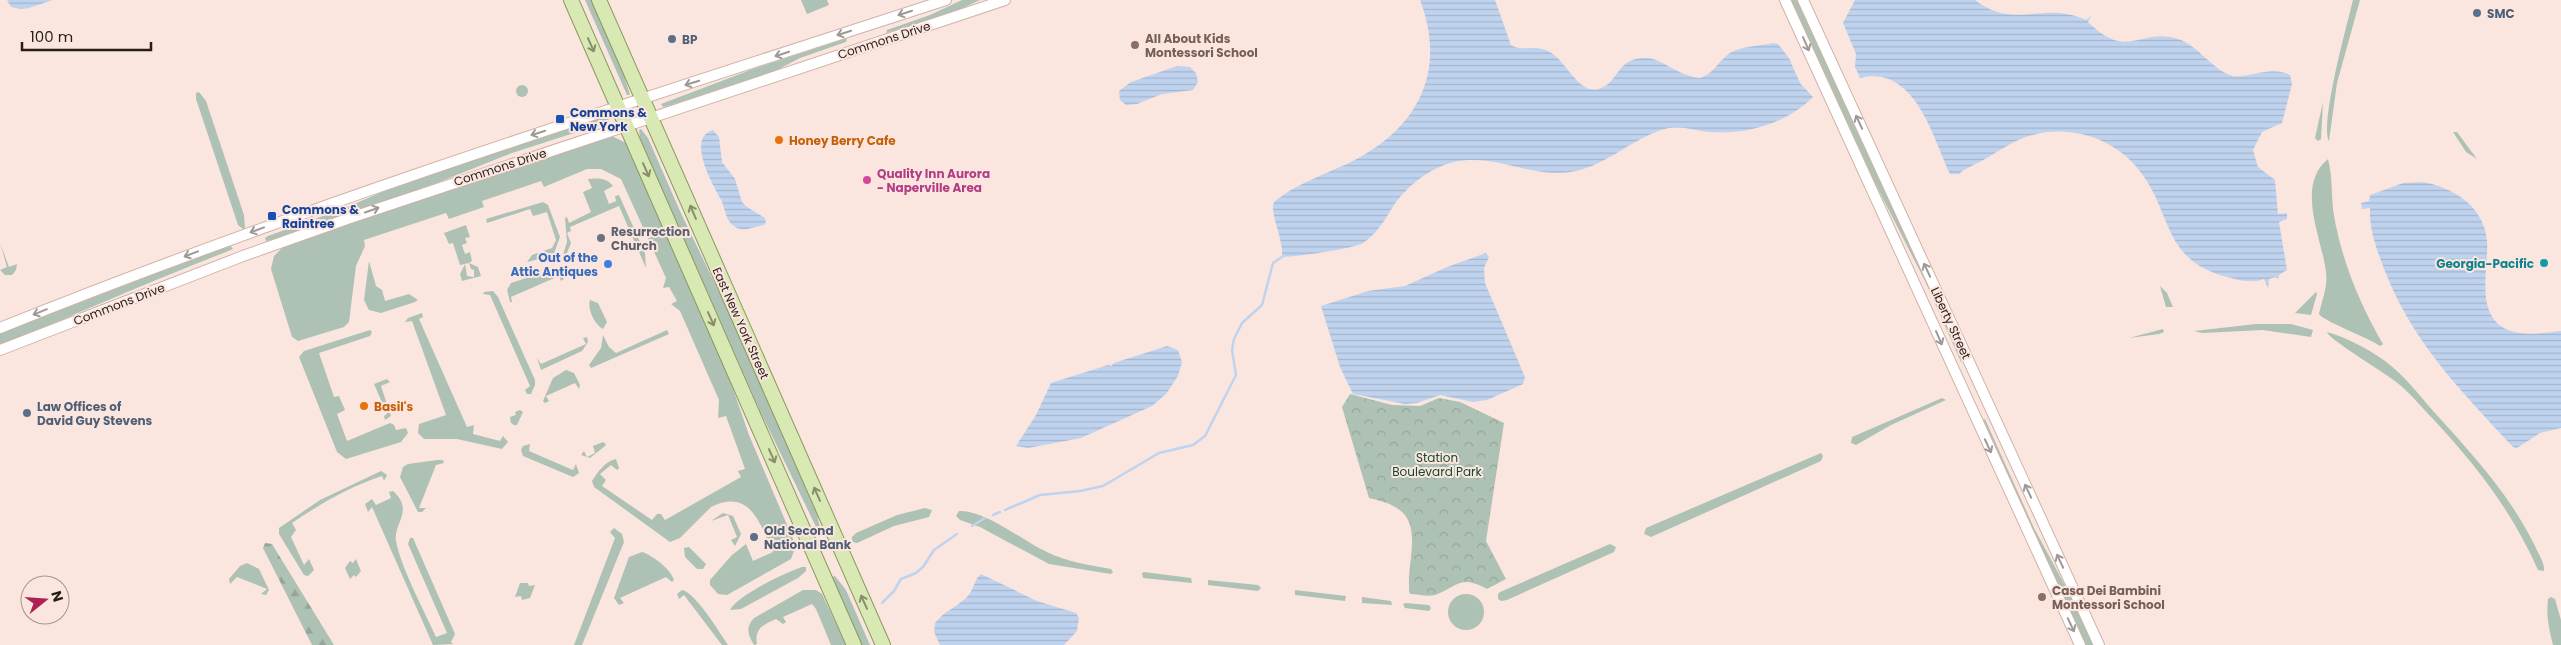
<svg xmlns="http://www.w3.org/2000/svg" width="2561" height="645" font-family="Poppins,sans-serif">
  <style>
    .grass { fill: #aec1b5 }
    .forest { fill: url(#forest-firs) }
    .park { fill: url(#park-crowns) }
    .water { fill: url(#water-rules) }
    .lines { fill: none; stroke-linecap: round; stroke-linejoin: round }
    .stream { stroke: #bfd3ee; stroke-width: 2.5 }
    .tertiary-casing { stroke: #d1b1a6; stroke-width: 12 }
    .primary-casing { stroke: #8a985c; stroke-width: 16 }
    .tertiary { stroke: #fff; stroke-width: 10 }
    .primary { stroke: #d8e9b3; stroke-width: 14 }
    .oneway { stroke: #9e9997 }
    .oneway2 { stroke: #898d6d }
    .service-dot { fill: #5c6f8a; stroke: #fbe6df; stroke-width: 2 }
    .education-dot { fill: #8d6e63; stroke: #fbe6df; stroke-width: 2 }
    .transit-dot { fill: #1a4fb4; stroke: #fbe6df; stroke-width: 2 }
    .food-dot { fill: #e8710a; stroke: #fbe6df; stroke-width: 2 }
    .hotel-dot { fill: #d1479c; stroke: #fbe6df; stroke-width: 2 }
    .worship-dot { fill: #6b7280; stroke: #fbe6df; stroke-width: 2 }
    .culture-dot { fill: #0f9aa8; stroke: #fbe6df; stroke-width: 2 }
    .shop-dot { fill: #3f7fe0; stroke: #fbe6df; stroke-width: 2 }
    .labels { text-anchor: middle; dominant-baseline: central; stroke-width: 4; stroke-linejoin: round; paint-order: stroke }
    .service-label { font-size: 12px; font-weight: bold; fill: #4e5e75; stroke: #fbe6df; text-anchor: start }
    .education-label { font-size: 12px; font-weight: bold; fill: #785e54; stroke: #fbe6df; text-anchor: start }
    .street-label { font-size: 12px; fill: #281c18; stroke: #fbe6df }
    .transit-label { font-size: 12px; font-weight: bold; fill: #164399; stroke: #fbe6df; text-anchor: start }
    .food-label { font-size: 12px; font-weight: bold; fill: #c56008; stroke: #fbe6df; text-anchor: start }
    .hotel-label { font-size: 12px; font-weight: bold; fill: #b23c85; stroke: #fbe6df; text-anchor: start }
    .worship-label { font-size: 12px; font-weight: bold; fill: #5b616d; stroke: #fbe6df; text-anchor: start }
    .shop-label { font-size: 12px; font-weight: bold; fill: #366cbe; stroke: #fbe6df; text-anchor: end }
    .culture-label { font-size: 12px; font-weight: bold; fill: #0d838f; stroke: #fbe6df; text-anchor: end }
    .park-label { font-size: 12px; fill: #10492f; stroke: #fbe6df }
  </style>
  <defs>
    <pattern id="forest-firs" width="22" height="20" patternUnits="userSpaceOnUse" patternTransform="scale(1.25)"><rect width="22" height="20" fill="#aec1b5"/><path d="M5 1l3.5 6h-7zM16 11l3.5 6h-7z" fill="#96a59b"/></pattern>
    <pattern id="park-crowns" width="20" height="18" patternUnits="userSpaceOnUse" patternTransform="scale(1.25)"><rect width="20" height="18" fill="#aec1b5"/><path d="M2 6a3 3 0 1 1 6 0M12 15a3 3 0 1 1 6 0" fill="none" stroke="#96a59b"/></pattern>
    <pattern id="water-rules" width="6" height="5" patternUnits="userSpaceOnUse" patternTransform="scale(1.25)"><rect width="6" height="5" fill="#bfd3ee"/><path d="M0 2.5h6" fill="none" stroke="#a4b5cb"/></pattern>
  </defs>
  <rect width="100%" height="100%" fill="#fbe6df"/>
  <g class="grass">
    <polygon points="585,0 591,0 623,72 630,95 627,95"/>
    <polygon points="801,0 827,0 829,5 807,14"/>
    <polygon points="962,0 980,0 952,13 886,33 887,30 930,15"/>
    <polygon points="1791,0 1799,0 1963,361 1961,362 1925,281 1875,183"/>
    <path d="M2353 0H2360L2337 83 2329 141C2320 122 2347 25 2353 0Z"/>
    <polygon points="847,38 846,42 800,58 775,71 671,105 663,107 661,104 753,69"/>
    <circle cx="522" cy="91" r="6"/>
    <polygon points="199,92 206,101 244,215 245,228 243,229 238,225 196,99 196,93"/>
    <polygon points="2323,102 2321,139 2318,141 2315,138"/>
    <polygon points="605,116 609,118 608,122 512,153 442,181 276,240 266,241 265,238 268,236 345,208 398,185"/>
    <polygon points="641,129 648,138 680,211 731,317 817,514 821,532 819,533 761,413 640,139 639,130"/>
    <polygon points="2453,132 2457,132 2477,159 2466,152"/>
    <path d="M612 136 626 143 630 152 731 383 749 435 796 546 791 559 727 595 718 594 710 585V580L732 555 746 544 753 561 773 552C760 523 750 488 711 507L680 538 670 542 594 487 592 481C598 472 605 461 616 459L619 468 617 470 611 465 600 474 606 480 602 486 652 520 657 514H661L665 520 741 477 738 471 745 469 726 416 718 418 719 400 680 311 671 304 677 301 669 287 663 288 666 278 621 179 601 169H587L544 187 541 181 482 201 484 207 449 219 446 213 364 240 365 246 356 266 349 322 344 327 298 341 292 337 271 269 274 256 284 246Z"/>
    <path d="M2328 159C2333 177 2331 198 2334 216 2342 261 2360 305 2383 344L2380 346C2369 338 2323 321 2319 314 2322 300 2328 287 2326 272 2322 238 2295 186 2328 159Z"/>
    <path d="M588 179C598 178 607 178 613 186L604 191 609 204 616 201 615 196 619 195 645 253 646 268 619 206 570 227 571 231 567 233 571 243 567 253 571 262 562 258 567 242 565 218 567 217 569 223 591 212 583 192 592 188Z"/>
    <polygon points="543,202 548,205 560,237 553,256 527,262 532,255 552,248 556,240 547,212 533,216 530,209 487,223 486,219"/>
    <polygon points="466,225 470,237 465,238 467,243 462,245 465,254 470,252 472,261 469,263 478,267 481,276 462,281 460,274 465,264 467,276 474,277 474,270 471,269 469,263 460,265 453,243 449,244 444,233"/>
    <polygon points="0,243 9,267 17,264 16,270 12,275 5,275 0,270 7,267"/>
    <path d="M230 245 233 249 226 252C150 281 76 315 0 345V333Z"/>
    <polygon points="369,261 376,286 382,290 385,301 409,294 418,300 415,302 381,313 369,310 364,300"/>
    <polygon points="548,271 558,273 564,279 561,281 559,276 511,297 512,302 510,302 507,290 511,283"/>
    <polygon points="2160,286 2167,293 2173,307 2166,307"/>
    <polygon points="493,291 498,297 535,380 535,385 531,394 527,394 525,390 530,386 490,295 483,294 484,292"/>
    <polygon points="2316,292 2317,294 2311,315 2295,313"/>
    <path d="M590 300 598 303 607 322 603 329C595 325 587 309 590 300Z"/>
    <polygon points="422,313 423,317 419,319 467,427 474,425 473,434 500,441 503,436 508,442 502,449 457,439 424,439 418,433 419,424 446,415 412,321 405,322 408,318"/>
    <polygon points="2256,324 2291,324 2313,330 2311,337 2263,330 2202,333 2194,331"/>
    <polygon points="2163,329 2164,332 2159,334 2129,338"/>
    <polygon points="370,330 372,332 370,336 319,353 334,397 339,396 345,410 337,414 347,441 390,423 394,425 396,430 406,428 408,433 401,442 346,459 337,452 299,357 304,351"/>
    <polygon points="667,330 669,334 591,368 589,365 601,348 603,335 609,347 616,353"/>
    <path d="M2327 332C2346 337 2368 349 2385 361 2404 375 2419 395 2435 413 2473 455 2510 495 2535 546 2538 554 2545 562 2544 571L2538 570C2513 513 2476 465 2434 420 2423 409 2412 395 2400 385 2388 374 2329 340 2327 332Z"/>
    <polygon points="587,337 588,342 582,351 541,370 537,358 541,364 586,344 583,338"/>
    <polygon points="566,370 574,373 580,385 579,389 575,383 546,396 549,401 545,403 543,401 553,378"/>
    <polygon points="387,379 390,382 381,386 391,416 385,420 384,416 387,414 374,384"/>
    <polygon points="1942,398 1946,400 1891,425 1856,445 1851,443 1852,437"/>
    <polygon points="520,410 523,412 517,425 514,425 511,423 510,417 516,415 515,412"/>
    <polygon points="1985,419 2034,528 2068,591 2093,645 2086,645 1983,420"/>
    <polygon points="603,442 606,444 605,446 590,458 581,455 584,451 587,457 595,453 593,446"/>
    <polygon points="530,444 529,451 573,470 576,464 579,473 573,477 523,456 521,450 523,446"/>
    <polygon points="1821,453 1823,456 1821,461 1651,537 1644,534 1646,528"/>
    <polygon points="437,460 443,460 444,463 436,465 419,508 426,508 422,512 418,512 400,477 403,467 408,464"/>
    <path d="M381 471 387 475 384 481 382 476C349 487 320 504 292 523L296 530 291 537 304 565 309 559 314 570 308 576 304 575 279 534V528L320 500Z"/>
    <path d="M393 491C415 511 393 523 396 541 401 568 424 610 436 637L447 633 408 544 410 538H413L455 634 451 642 453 644 433 645 372 507 368 512 365 504 372 499 376 505 391 498 389 492Z"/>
    <polygon points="925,508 932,510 929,517 894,526 857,543 852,542 852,537 856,533 897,515"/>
    <path d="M959 511C985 510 1023 541 1047 552 1067 562 1089 565 1111 569L1113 572 1111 574 1049 564 980 527 960 520 956 516Z"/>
    <polygon points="723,513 733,516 741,534 735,546 731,540 737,537 728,515 711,521"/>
    <polygon points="614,528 622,534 624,542 582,645 574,645 615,538 610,532"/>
    <polygon points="1610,544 1616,547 1614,552 1507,600 1501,601 1498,599 1498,594 1500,592"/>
    <polygon points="689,547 706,564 703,569 697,569 685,557 684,548"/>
    <path d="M642 552C653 556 670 568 674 580L672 582 666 577 620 598 624 603 619 605 614 598 629 557Z"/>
    <polygon points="356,559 361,571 356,577 354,575 350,579 345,568 350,561 353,563"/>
    <polygon points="247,563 259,569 269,590 266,595 261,594 267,589 237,577 230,584 229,579 240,566"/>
    <path d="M802 567H806V571L798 578 741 609 730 610C736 596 786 572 802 567Z"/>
    <polygon points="1144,572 1191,578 1192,583 1143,578 1142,573"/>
    <polygon points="835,576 846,590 870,645 862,645 832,577"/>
    <polygon points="1208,580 1258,585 1261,588 1258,591 1208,585"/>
    <polygon points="520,583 528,583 529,586 535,585 530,598 522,600 521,596 515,597"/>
    <path d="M682 590C695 592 720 633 728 645H722L684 595 679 599 677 594Z"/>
    <path d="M803 590H816L822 594 846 645H831L816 609 812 604 783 617 786 622 783 624 776 619C764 624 754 629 757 644L754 645C748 635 745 628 754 618Z"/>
    <polygon points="1295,590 1346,596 1345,601 1295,595"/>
    <circle cx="1466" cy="612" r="18"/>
    <polygon points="1362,597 1391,601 1392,605 1362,603"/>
    <path d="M2551 597 2555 599 2561 620V645H2553C2549 630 2546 615 2548 599Z"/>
    <polygon points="1406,603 1429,605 1431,608 1429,611 1405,608 1403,604"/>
  </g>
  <polygon class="forest" points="265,543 272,544 334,645 312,645 263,548"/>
  <path class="park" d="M1350 394 1392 405 1420 406 1439 398 1460 402 1504 423 1486 541 1506 579 1487 589C1460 574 1459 586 1435 595 1428 597 1417 594 1410 594 1404 567 1426 523 1395 507 1387 502 1377 500 1369 498L1342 407Z"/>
  <g class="water">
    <polygon points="7,0 53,0 29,8 21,9 11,7"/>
    <path d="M1420 0H1495L1511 45C1524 53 1537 42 1554 55 1567 64 1581 97 1601 88 1620 81 1616 57 1647 58 1663 59 1678 76 1700 78 1714 74 1718 61 1730 53 1741 46 1760 46 1773 43L1778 44 1789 58 1800 83 1813 97C1786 124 1746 135 1709 132 1691 130 1679 124 1661 130 1624 143 1599 173 1558 173 1523 173 1490 154 1454 162 1430 168 1408 185 1394 205 1386 218 1376 235 1363 243 1353 249 1294 257 1282 257 1284 239 1269 213 1274 202 1299 181 1334 172 1362 156 1423 121 1445 66 1420 0Z"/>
    <path d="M1855 0H1975C2015 31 2043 0 2086 20L2091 16 2088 22C2129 62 2139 27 2178 39 2198 45 2210 68 2232 76 2249 79 2270 65 2290 75L2292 84 2282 123 2262 132 2253 150 2258 167 2275 180 2278 214 2287 213V219L2279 222 2287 270 2279 275 2278 279 2276 277 2269 279 2268 288 2264 279C2252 284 2239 280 2227 277 2161 260 2173 212 2139 170 2113 137 2068 124 2029 136 2013 141 1999 151 1985 159 1977 164 1965 168 1959 174H1950C1933 138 1915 64 1860 78L1855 67 1856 54 1843 23Z"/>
    <polygon points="1177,66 1190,67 1196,73 1198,82 1193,90 1162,94 1137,104 1126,105 1120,100 1119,91 1131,82"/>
    <path d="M713 130 719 137 722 162 735 179 742 202 747 207 765 218 766 222 764 225C755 226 745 232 737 228 724 221 726 208 720 198 712 183 686 138 713 130Z"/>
    <path d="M2422 182C2453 187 2484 206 2487 241 2489 267 2475 312 2504 328 2521 337 2543 333 2561 331V428L2540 433 2517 448 2513 447C2460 390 2411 341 2383 266 2376 247 2369 229 2370 208L2362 209 2361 203 2369 201 2370 195 2403 183Z"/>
    <polygon points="1486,253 1489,257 1484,268 1485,283 1525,377 1523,384 1487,400 1473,402 1440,395 1417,403 1405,404 1353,394 1340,367 1321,306 1368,291 1405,286 1447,267"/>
    <polygon points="1167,346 1178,350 1182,362 1178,376 1166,394 1152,406 1081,438 1028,448 1016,446 1036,415 1051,383 1108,365 1111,366 1114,363"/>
    <path d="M981 574 1037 601 1076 613 1079 618 1077 631 1064 645H940L934 632 935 623C943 612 957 607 967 597 974 590 974 579 981 574Z"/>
  </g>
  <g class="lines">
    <g class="stream">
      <polyline points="1005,510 1040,495 1080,491 1103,486 1159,453 1193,445 1205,436 1236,375 1232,350 1234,339 1242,323 1262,305 1273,263 1282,257"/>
      <polyline points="993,515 1000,512"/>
      <polyline points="972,526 985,518"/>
      <polyline points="882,603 894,591 901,579 916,573 923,567 934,550 957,534"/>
    </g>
    <defs>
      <g id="tertiary">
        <polyline points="1785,0 2080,645"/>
        <polyline points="1803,0 2099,645"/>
        <path d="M0 328C310 203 629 103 946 0"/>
        <polyline points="0,350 243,256 350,218 1005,0"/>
      </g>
      <g id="primary">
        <polyline points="571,0 854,645"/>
        <polyline points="599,0 883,645"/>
      </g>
    </defs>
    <use href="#tertiary" class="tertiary-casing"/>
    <use href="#primary" class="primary-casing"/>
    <use href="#tertiary" class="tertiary"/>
    <use href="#primary" class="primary"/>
  </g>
  <defs><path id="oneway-shaft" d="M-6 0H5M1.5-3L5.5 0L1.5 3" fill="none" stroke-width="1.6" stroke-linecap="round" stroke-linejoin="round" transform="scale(1.25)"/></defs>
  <g class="oneway">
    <use href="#oneway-shaft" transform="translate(905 13) rotate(162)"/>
    <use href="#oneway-shaft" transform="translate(844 33) rotate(162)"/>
    <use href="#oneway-shaft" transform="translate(1806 44) rotate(66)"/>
    <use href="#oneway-shaft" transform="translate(782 54) rotate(162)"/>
    <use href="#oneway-shaft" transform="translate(692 83) rotate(163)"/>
    <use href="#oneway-shaft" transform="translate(1859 122) rotate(-115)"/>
    <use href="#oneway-shaft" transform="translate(538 133) rotate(162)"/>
    <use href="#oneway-shaft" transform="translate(372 210) rotate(-19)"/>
    <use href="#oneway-shaft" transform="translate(257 230) rotate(160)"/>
    <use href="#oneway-shaft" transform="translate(191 254) rotate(159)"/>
    <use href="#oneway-shaft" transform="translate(1927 270) rotate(-115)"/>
    <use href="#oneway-shaft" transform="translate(40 312) rotate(158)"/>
    <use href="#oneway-shaft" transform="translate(1939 338) rotate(66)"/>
    <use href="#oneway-shaft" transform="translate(1988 446) rotate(65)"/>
    <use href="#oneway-shaft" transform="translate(2028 491) rotate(-115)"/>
    <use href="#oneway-shaft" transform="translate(2060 561) rotate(-115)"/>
    <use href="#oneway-shaft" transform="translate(2071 625) rotate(65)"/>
  </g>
  <g class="oneway2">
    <use href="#oneway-shaft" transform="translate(591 45) rotate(66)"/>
    <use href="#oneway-shaft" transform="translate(646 170) rotate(66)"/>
    <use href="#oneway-shaft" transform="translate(693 212) rotate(-113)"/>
    <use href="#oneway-shaft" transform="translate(711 319) rotate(66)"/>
    <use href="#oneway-shaft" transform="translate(772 456) rotate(66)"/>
    <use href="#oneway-shaft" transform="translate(817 494) rotate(-114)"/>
    <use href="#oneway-shaft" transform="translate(864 602) rotate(-114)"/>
  </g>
  <g class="service-dot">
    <circle cx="2477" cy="13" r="5"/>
    <circle cx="672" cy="39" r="5"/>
    <circle cx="27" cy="413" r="5"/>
    <circle cx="754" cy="537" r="5"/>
  </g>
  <g class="education-dot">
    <circle cx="1135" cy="45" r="5"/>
    <circle cx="2042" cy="597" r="5"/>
  </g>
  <g class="transit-dot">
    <rect x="555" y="114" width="10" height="10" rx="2.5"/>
    <rect x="267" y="211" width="10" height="10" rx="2.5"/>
  </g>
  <g class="food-dot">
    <circle cx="779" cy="140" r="5"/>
    <circle cx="364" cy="406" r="5"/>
  </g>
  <circle class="hotel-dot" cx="867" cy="180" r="5"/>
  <circle class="worship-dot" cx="601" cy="238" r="5"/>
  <circle class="culture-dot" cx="2544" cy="263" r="5"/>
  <circle class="shop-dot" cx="608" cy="264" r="5"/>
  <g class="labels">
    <g class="service-label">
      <text x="2487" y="13">SMC</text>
      <text x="682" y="39">BP</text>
      <text x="37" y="406">Law Offices of<tspan x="37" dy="14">David Guy Stevens</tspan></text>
      <text x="764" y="530">Old Second<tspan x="764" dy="14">National Bank</tspan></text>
    </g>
    <g class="education-label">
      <text x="1145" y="38">All About Kids<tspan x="1145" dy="14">Montessori School</tspan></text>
      <text x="2052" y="590">Casa Dei Bambini<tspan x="2052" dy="14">Montessori School</tspan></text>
    </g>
    <g class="street-label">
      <text transform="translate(884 40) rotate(-18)">Commons Drive</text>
      <text transform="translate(500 167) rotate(-18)">Commons Drive</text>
      <text transform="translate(119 304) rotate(-21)">Commons Drive</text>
      <text transform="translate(741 323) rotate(66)">East New York Street</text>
      <text transform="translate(1951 323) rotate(65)">Liberty Street</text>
    </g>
    <g class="transit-label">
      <text x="570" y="112">Commons &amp;<tspan x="570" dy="14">New York</tspan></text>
      <text x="282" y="209">Commons &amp;<tspan x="282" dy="14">Raintree</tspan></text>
    </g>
    <g class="food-label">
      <text x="789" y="140">Honey Berry Cafe</text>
      <text x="374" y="406">Basil's</text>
    </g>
    <g class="hotel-label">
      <text x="877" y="173">Quality Inn Aurora<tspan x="877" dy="14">- Naperville Area</tspan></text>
    </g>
    <g class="worship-label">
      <text x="611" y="231">Resurrection<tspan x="611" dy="14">Church</tspan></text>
    </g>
    <g class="shop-label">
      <text x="598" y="257">Out of the<tspan x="598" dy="14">Attic Antiques</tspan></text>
    </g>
    <g class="culture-label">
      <text x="2534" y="263">Georgia-Pacific</text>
    </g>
    <g class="park-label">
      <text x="1437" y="457">Station<tspan x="1437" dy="14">Boulevard Park</tspan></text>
    </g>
  </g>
  <g transform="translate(45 600) rotate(73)"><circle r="24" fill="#fbe6df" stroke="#a7958f"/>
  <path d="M0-4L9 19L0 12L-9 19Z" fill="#af2057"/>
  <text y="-8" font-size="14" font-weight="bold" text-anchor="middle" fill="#281c18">N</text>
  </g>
  <path d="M22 42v8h129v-8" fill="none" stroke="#281c18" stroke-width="2.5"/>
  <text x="30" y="42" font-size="15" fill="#281c18" stroke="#fbe6df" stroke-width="4" paint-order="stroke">100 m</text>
</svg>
